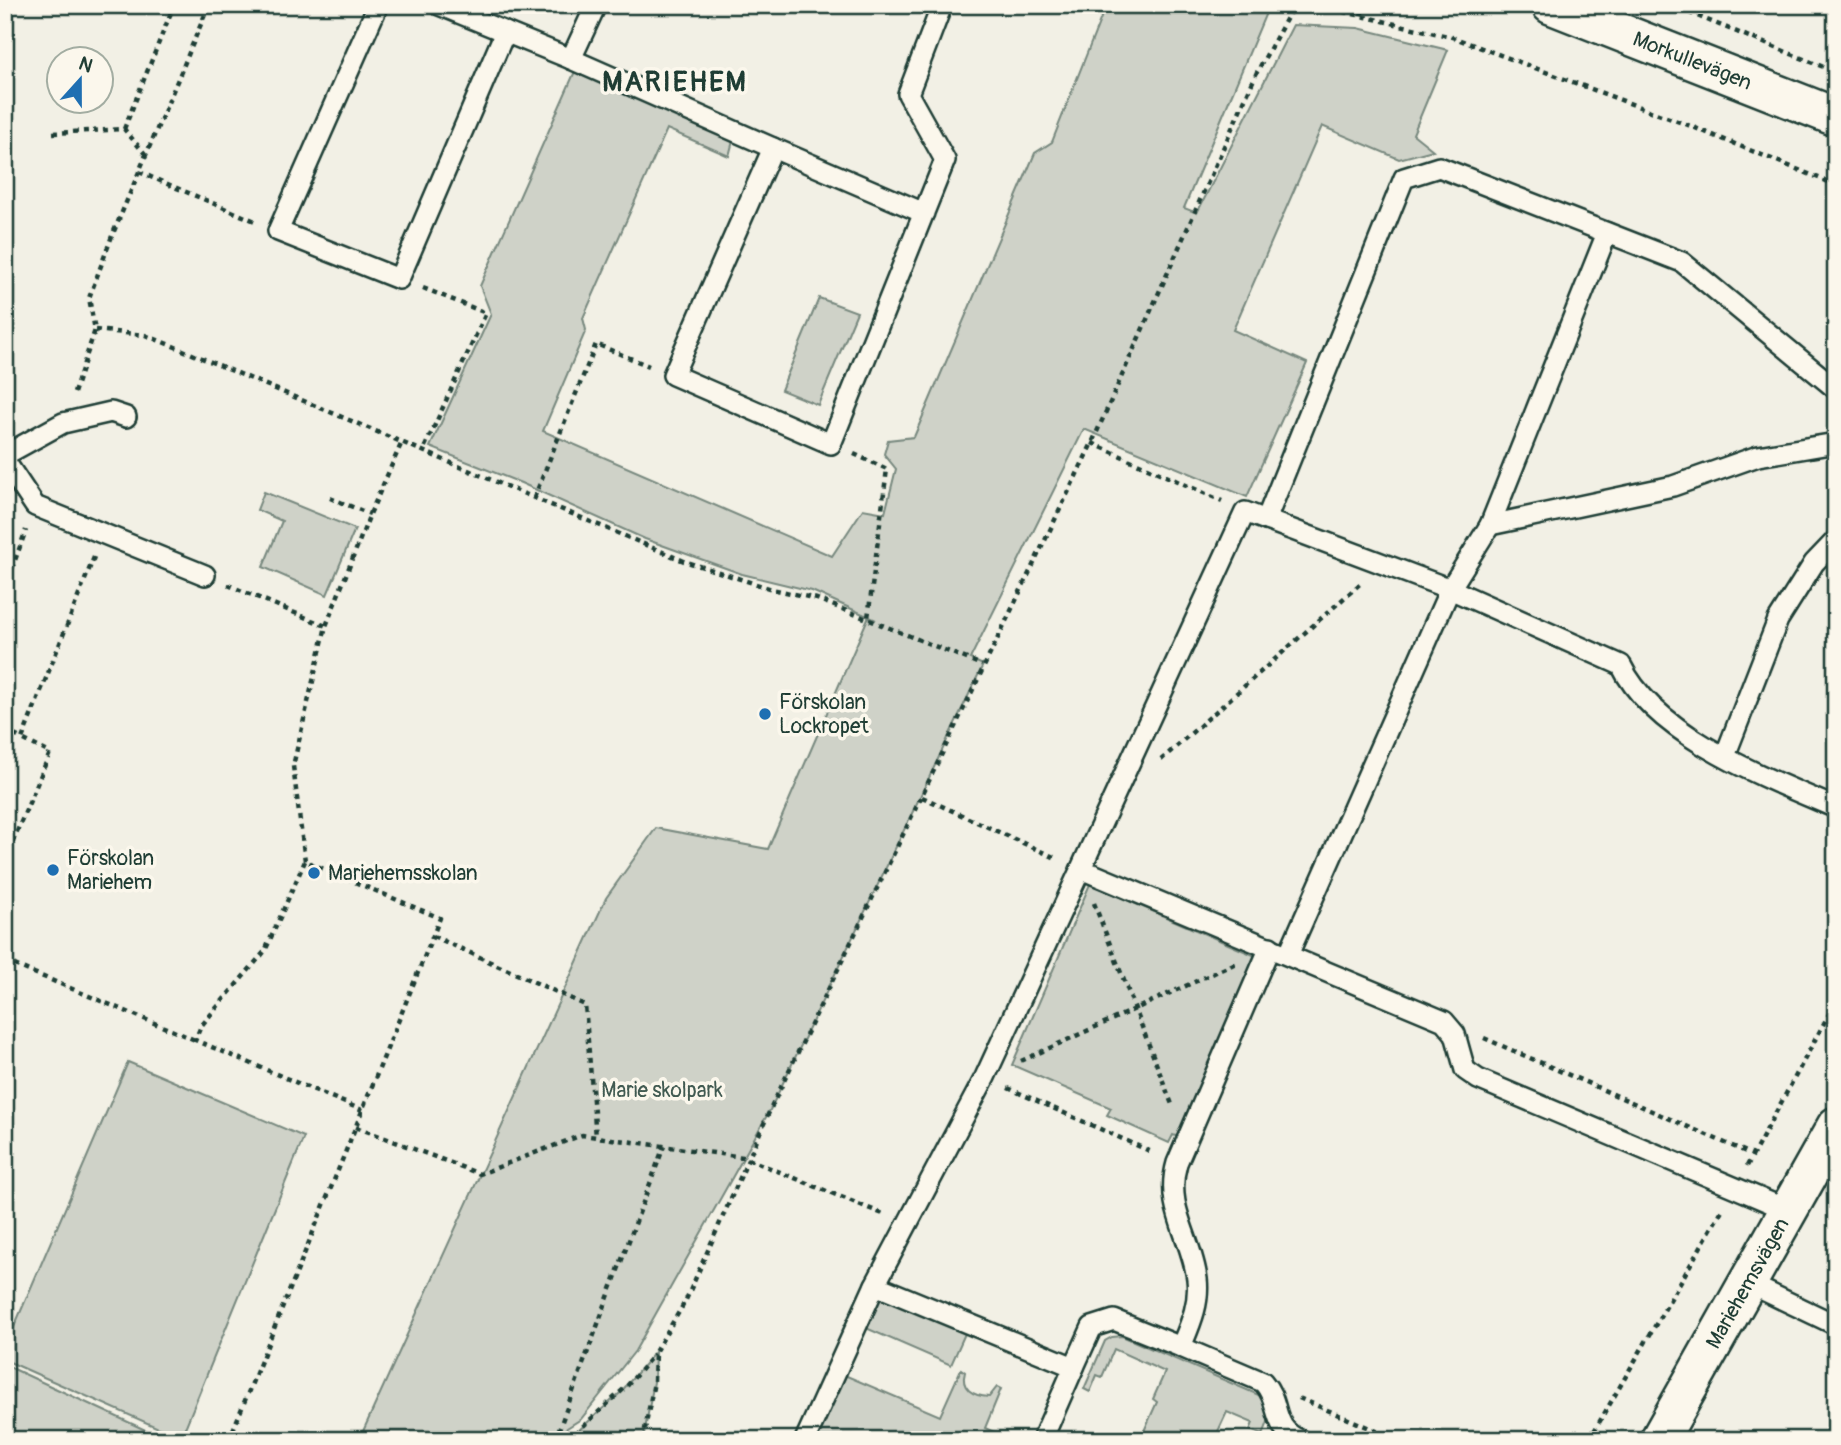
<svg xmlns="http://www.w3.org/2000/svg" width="1841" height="1445" font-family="Pangolin,sans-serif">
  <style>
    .green { fill: #cfd2c8; stroke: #77887e; stroke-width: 2 }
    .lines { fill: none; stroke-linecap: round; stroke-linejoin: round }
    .lane-casing { stroke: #1f3d34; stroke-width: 24 }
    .street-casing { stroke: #1f3d34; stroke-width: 42 }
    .path { stroke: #1f3d34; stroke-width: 4.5; stroke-dasharray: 5 5; stroke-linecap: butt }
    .lane { stroke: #fbf7ec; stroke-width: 19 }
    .street { stroke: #fbf7ec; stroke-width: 37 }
    .poi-dot { fill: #1f6fb2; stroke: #fbf7ec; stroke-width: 2.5 }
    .labels { text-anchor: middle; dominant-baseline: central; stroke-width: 7; stroke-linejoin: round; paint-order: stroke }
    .street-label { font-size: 21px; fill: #1f3d34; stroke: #fbf7ec }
    .poi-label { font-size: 21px; fill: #1f3d34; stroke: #fbf7ec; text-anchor: start }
    .park-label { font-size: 21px; fill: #425b52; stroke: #fbf7ec }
    .district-label { font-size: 28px; font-weight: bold; letter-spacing: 2px; fill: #1f3d34; stroke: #fbf7ec }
  </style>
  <rect width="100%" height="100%" fill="#f2f0e5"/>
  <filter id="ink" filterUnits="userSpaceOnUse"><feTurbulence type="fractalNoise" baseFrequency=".0143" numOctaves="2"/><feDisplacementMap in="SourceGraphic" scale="14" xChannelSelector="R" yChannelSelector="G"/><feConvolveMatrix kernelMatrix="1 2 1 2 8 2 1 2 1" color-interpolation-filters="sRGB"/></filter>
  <g filter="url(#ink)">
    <g class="green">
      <polygon points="1106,5 1263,5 1268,8 1184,208 1197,213 1293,25 1358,28 1448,50 1413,134 1433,150 1399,159 1322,126 1233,330 1307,363 1247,497 1084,429 970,659 983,665 770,1110 635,1351 581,1419 548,1440 359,1440 606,898 656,828 768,849 868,618 876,620 812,591 742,574 645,539 521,483 430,447 491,314 480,286 576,69 733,141 729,156 667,129 583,318 586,330 543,431 832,556 863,509 885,513 896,469 884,454 888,440 914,437 1035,153 1052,142"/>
      <polygon points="819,298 857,312 818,405 781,390"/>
      <polygon points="264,492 355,529 327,595 263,567 282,521 257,510"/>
      <polygon points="1090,884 1265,960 1186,1140 1173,1135 1169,1143 1107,1115 1111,1108 1012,1065"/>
      <polygon points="128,1062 304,1137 181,1438 5,1360 5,1348"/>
      <path d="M878 1292 967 1329 951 1365 864 1327 842 1374 940 1416 961 1369 965 1372C960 1389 973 1396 989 1397L997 1387 1001 1389 985 1428 1012 1440H809Z"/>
      <polygon points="1122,1336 1261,1396 1271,1414 1263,1435 1250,1430 1253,1423 1227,1412 1214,1440 1140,1440 1157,1402 1153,1399 1165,1372 1114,1349 1102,1377 1097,1375 1090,1392 1084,1389 1105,1341 1112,1337"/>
      <polygon points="655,1352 654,1382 643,1440 568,1440 620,1393"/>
      <polygon points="5,1365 167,1440 5,1440"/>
    </g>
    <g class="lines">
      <defs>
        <g id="lane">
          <polyline points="378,5 278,231 399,279 505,32"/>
          <polyline points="439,5 571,59 596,5"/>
          <polyline points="571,59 773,148"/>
          <polyline points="924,213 773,148 673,375 831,444 945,160 908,94 942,5"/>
          <polyline points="5,455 63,423 111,412 126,417"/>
          <polyline points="5,461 35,506 205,575"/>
          <polyline points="1266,520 1404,178 1439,167 1682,262 1836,389"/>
          <polyline points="1490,525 1673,486 1758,456 1836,443"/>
          <polyline points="1725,756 1778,620 1814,563 1836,540"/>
          <polyline points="1081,869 1444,1021 1455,1034 1465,1070 1478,1079 1790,1211"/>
          <path d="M1270 947 1177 1163C1164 1207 1192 1238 1197 1279 1200 1304 1190 1325 1181 1347L1263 1382C1282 1403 1270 1427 1300 1440"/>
          <polyline points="1288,955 1450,589 1490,525 1607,233"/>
          <polyline points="1748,1283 1836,1325"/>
          <polyline points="875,1285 1074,1367 1042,1440"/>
          <polyline points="1074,1367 1092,1327 1114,1320 1181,1347"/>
          <path d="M805 1440 875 1285 985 1077 1245 512 1450 589 1621 665C1655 736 1766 778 1836 808"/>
        </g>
        <g id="street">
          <path id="s1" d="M1551 5 1836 117"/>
          <path id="s2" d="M1659 1440 1836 1126"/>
        </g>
      </defs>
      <use href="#lane" class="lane-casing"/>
      <use href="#street" class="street-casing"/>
      <g class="path">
        <polyline points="1314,5 1452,37 1688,125 1836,185"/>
        <polyline points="1670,5 1836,72"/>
        <polyline points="1361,15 1365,5"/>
        <polyline points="124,129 174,5"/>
        <polyline points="53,133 124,129 146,155"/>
        <polyline points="139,172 255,221"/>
        <polyline points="423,288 486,313 423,451"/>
        <polyline points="95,330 145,335 178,348 684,561 772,589 817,599 982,665"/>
        <polyline points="74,393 95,330 89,298 112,236 209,5"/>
        <polyline points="1092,443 1222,501"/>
        <polyline points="854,454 887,469 868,618"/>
        <polyline points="330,498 370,514"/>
        <polyline points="534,498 596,344 649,366"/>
        <polyline points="228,585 326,626"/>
        <polyline points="5,588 26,530"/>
        <polyline points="5,730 22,739 94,557"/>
        <polyline points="1161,760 1361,583"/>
        <polyline points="922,797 1058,859"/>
        <polyline points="5,860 50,753 22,739"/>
        <polyline points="305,861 265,951 201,1026 195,1040 362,1110"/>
        <polyline points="1094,903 1173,1107"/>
        <polyline points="433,936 585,1005 596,1137"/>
        <polyline points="5,961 195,1040"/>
        <polyline points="1484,1038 1753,1155"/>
        <polyline points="1021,1061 1236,963"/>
        <polyline points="1008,1088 1154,1153"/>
        <polyline points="356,1127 480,1174 582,1135 743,1157"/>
        <polyline points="748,1159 883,1214"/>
        <polyline points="1747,1166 1836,1001"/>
        <polyline points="1299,1398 1398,1440"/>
        <polyline points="229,1440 440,918 305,861 293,766 326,626 370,514 402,442"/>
        <polyline points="555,1440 664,1146"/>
        <polyline points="568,1440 627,1386 654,1354"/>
        <polyline points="643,1440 654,1382 655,1352 685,1302 770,1110 1092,443 1257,72 1294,5"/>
        <polyline points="1589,1440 1722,1210"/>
      </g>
      <use href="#lane" class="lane"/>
      <use href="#street" class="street"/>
    </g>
  </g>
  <g class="poi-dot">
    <circle cx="765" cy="714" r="7"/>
    <circle cx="53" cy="870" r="7"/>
    <circle cx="314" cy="873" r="7"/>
  </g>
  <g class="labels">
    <g class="street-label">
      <text stroke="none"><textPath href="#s1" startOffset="152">Morkullevägen</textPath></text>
      <text stroke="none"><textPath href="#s2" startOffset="180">Mariehemsvägen</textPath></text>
    </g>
    <g class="poi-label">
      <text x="779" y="702">Förskolan<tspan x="779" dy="24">Lockropet</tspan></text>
      <text x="67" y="858">Förskolan<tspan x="67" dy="24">Mariehem</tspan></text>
      <text x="328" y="873">Mariehemsskolan</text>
    </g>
    <g class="park-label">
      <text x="662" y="1090">Marie skolpark</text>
    </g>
    <g class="district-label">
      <text x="675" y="82">MARIEHEM</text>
    </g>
  </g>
  <rect width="1841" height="1445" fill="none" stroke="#fbf7ec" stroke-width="28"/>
  <rect x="14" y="14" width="1813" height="1417" fill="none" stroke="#1f3d34" stroke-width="2.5" filter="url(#ink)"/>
  <g transform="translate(80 80) rotate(21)"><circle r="33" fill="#fbf7ec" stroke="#a3ada2" stroke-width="2"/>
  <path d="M0-5L12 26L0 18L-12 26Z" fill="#1f6fb2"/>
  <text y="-10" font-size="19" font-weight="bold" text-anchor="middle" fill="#1f3d34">N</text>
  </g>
</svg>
